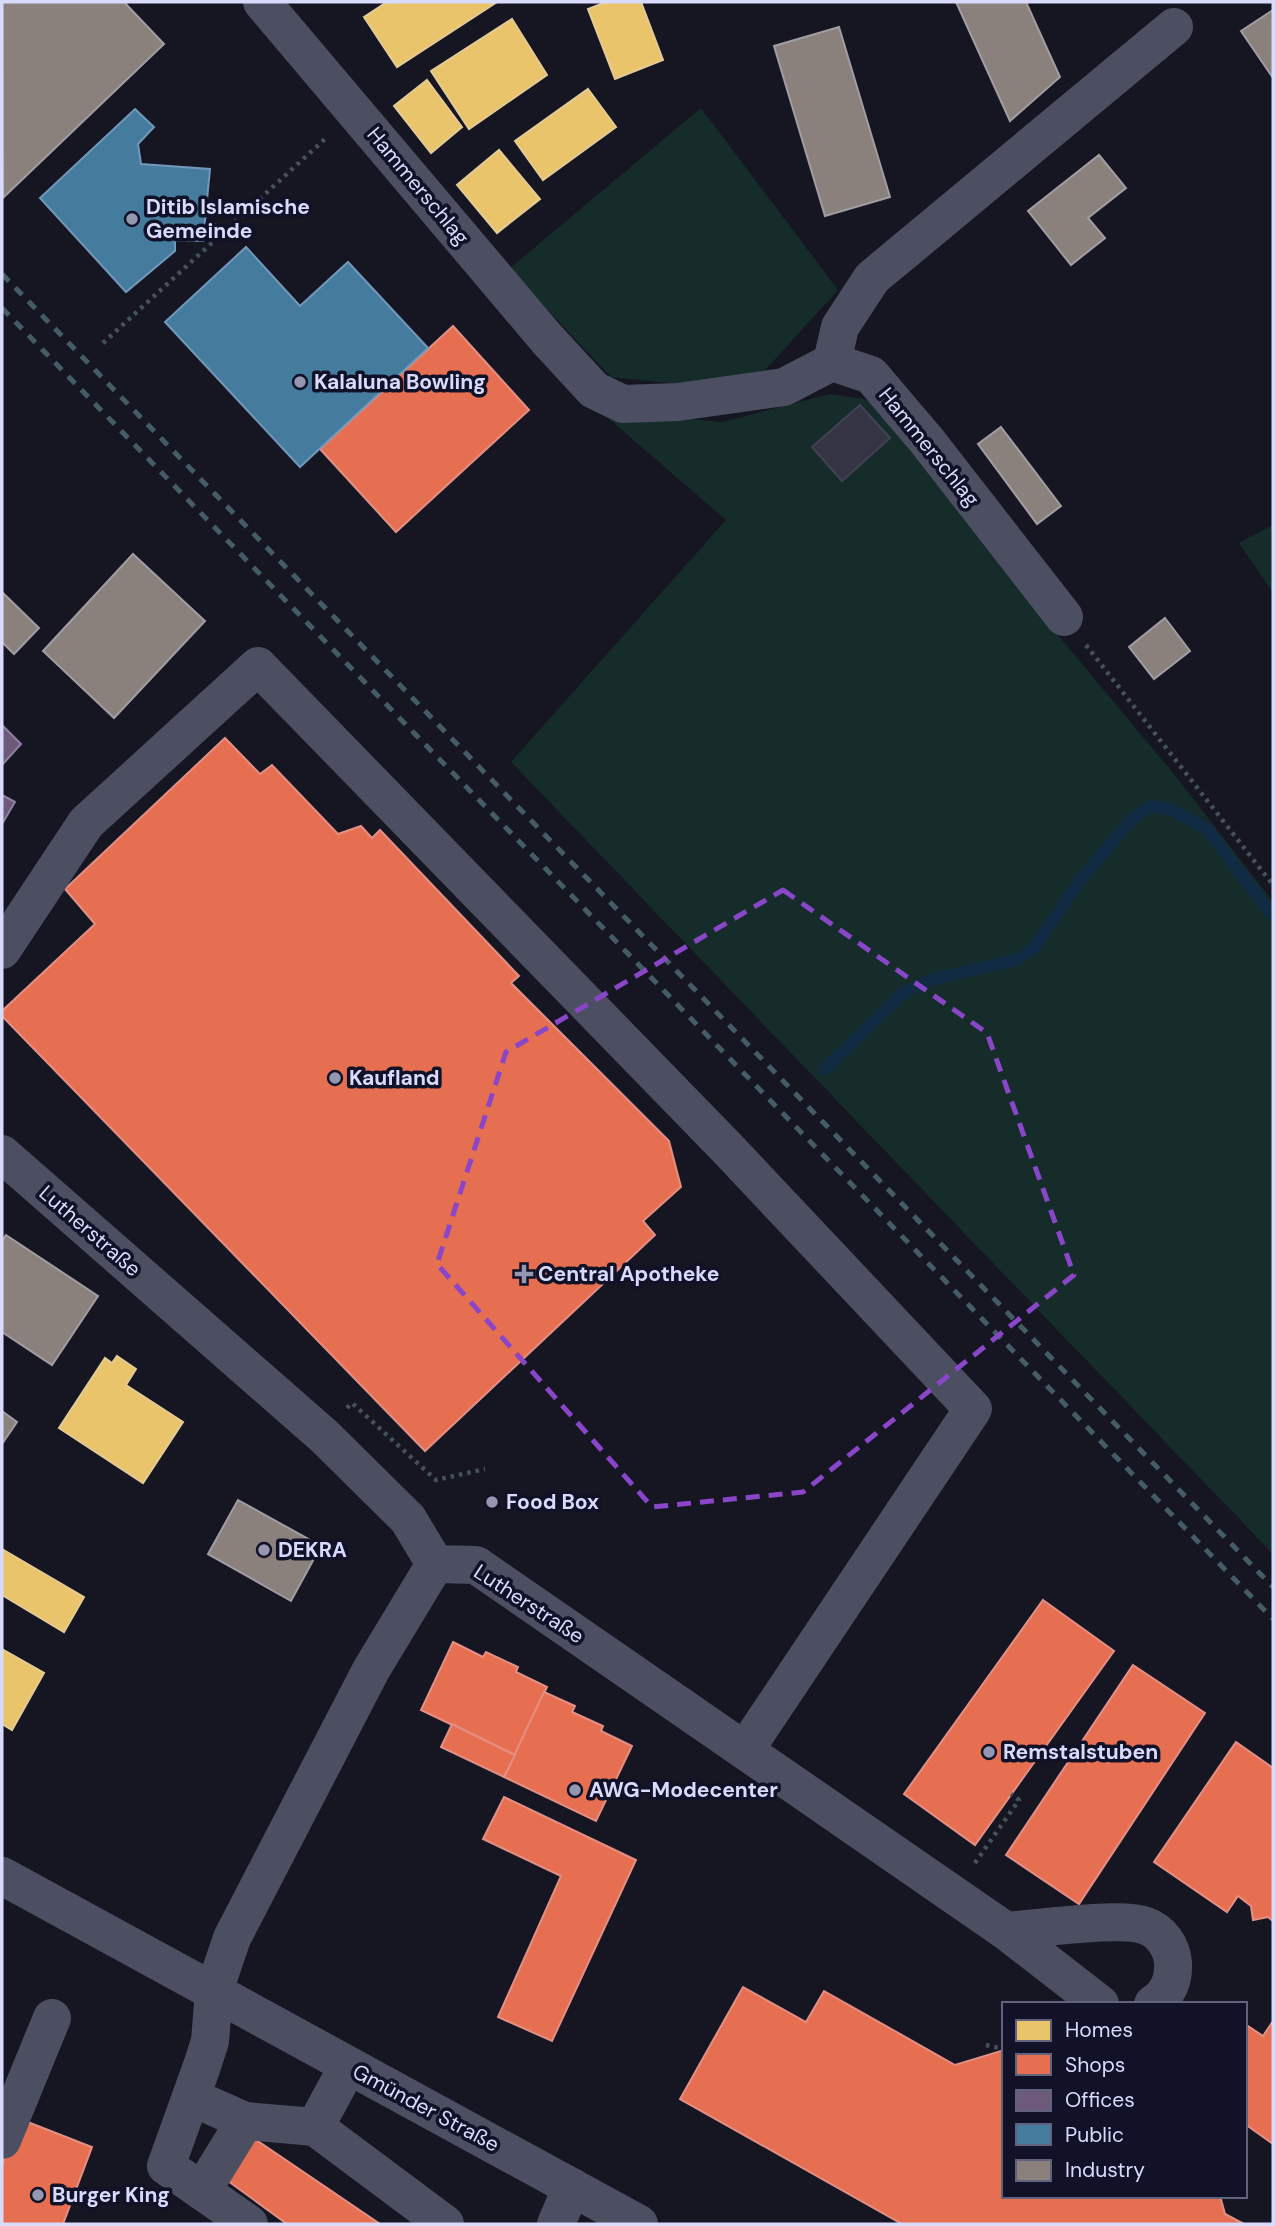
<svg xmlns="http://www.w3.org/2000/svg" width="1275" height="2226" font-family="'DM Sans',sans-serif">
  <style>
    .green { fill: #152c2a }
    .homes { fill: #e9c46a; stroke: #e4cb96; stroke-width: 2 }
    .shops { fill: #e76f51; stroke: #e38f85; stroke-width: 2 }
    .offices { fill: #6d597a; stroke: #8d80a1; stroke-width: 2 }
    .public { fill: #457b9d; stroke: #7198ba; stroke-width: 2 }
    .industry { fill: #8a817c; stroke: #a29ca3; stroke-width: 2 }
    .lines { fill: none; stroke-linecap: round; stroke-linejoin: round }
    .stream { stroke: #112b44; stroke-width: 12 }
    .building { fill: #343444; stroke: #424155; stroke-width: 2 }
    .path { stroke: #44525b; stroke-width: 4.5; stroke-dasharray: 3.5 5; stroke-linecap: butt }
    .minor { stroke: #4c4e62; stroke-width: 38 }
    .rail { stroke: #445c66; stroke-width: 5; stroke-dasharray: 10 9; stroke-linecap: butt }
    .marked { fill: none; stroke: #8946c8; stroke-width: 5; stroke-dasharray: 14 9; stroke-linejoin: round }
    .poi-dot { fill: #9596b0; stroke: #111127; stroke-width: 2.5 }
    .labels { text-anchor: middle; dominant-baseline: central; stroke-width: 7; stroke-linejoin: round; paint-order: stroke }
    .street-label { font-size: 21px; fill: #d9dbfd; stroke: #111127 }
    .poi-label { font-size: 21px; font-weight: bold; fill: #d9dbfd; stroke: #111127; text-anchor: start }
  </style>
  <rect width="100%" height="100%" fill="#161622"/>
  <g class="green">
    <polygon points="701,108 838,290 760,376 680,384 611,377 509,269"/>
    <polygon points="830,394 870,400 1043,617 1174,774 1273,902 1273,1554 511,762 726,520 601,412 723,422"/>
    <polygon points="1273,525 1273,593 1239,543"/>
  </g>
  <g class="homes">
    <polygon points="387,2 497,2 397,67 364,17"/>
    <polygon points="606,2 641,2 663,60 615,79 588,9"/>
    <polygon points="512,19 547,75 469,129 431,71"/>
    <polygon points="427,80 462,127 431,153 394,106"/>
    <polygon points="588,89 616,127 543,180 515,141"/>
    <polygon points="499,150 540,199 497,233 457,185"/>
    <polygon points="117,1356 136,1369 126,1385 183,1422 143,1483 59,1428 105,1358 112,1363"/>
    <polygon points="2,1549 84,1597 64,1632 2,1595"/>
    <polygon points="2,1649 44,1673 12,1730 2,1724"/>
  </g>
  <g class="shops">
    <circle cx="212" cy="229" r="6"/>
    <polygon points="453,326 529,410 396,532 320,449"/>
    <polygon points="225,738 260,774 272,765 338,834 361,826 372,838 380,830 519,976 511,983 669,1141 681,1187 643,1221 655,1235 425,1451 2,1016 2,1011 95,924 65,889"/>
    <polygon points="1043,1600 1114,1651 975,1845 904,1794"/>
    <polygon points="453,1642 483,1657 486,1652 518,1667 516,1672 547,1687 515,1755 421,1710"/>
    <polygon points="1133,1665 1205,1713 1079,1904 1006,1855"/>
    <polygon points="544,1692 575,1706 572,1712 603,1726 601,1731 632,1746 596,1821 504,1777"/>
    <polygon points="452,1724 515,1755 504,1777 441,1747"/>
    <polygon points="1236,1742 1273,1768 1273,1921 1268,1917 1253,1920 1251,1906 1238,1896 1227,1912 1154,1862"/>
    <polygon points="504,1797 636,1860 552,2041 498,2017 561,1876 483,1839"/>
    <polygon points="743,1987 806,2022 824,1991 955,2065 1004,2050 1004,2196 1220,2196 1225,2214 1244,2224 902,2224 680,2099"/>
    <polygon points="1273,2021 1273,2144 1245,2124 1245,2024 1263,2036"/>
    <polygon points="20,2119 92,2147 63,2224 2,2224 2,2165"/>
    <polygon points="252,2137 380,2224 287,2224 224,2178"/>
  </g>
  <g class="offices">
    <polygon points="2,725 21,744 2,765"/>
    <polygon points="2,795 15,802 2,824"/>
  </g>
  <g class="public">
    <polygon points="135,109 154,127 138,144 141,164 210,169 203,241 175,240 175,251 126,292 40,198"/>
    <polygon points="246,247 300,306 348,262 428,348 300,467 165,322"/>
  </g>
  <g class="industry">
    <polygon points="2,2 124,2 164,44 3,198"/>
    <polygon points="956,2 1026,2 1060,77 1010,121"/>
    <polygon points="1273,10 1273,78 1241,31"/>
    <polygon points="839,27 890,197 825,216 774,46"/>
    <polygon points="1099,155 1126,188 1088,218 1105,238 1071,265 1028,211"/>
    <polygon points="1001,427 1061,506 1037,524 978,444"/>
    <polygon points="133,554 205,621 114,718 43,651"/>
    <polygon points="2,592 39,628 14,654 2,642"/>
    <polygon points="1165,618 1190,651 1154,679 1129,647"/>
    <polygon points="6,1235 98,1296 52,1365 2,1332 2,1241"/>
    <polygon points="2,1411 17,1422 2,1444"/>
    <polygon points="238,1500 321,1546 291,1601 208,1554"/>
  </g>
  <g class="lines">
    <polyline class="stream" points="825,1069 903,993 933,979 1016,960 1034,948 1080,880 1132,819 1150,806 1170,809 1207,829 1273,916"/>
  </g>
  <polygon class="building" points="860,405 890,438 842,481 812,447"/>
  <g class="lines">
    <g class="path">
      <polyline points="103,343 326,138"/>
      <polyline points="1086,645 1273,885"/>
      <polyline points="347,1408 352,1403 436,1480 485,1469"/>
      <polyline points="975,1863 1019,1800 1011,1794"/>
      <polyline points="986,2045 1004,2049"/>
    </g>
    <g class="minor">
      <polyline points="262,2 547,339 594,390 623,404 678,402 784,387 832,362 871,375 927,441 1064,617"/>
      <polyline points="832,362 840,327 872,278 1174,27"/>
      <polyline points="2,950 86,823 258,666 726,1147 973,1409 745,1750"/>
      <polyline points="2,1154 324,1436 408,1519 435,1564 476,1565 1006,1931 1100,2004"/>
      <polyline points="2,1876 639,2224"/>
      <path d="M1006 1931C1036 1929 1122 1916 1146 1926 1161 1931 1172 1947 1173 1963 1174 1980 1168 1995 1153 2004"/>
      <polyline points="191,2097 245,2121 315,2127 445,2224"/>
      <polyline points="315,2127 348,2066"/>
      <polyline points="2,2140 52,2018"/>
      <polyline points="202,2191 245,2121"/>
      <polyline points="249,2224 166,2166 202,2066 210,2041 214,1991 232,1938 371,1670 435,1564"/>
      <polyline points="556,2224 572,2187"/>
    </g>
    <g class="rail">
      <polyline points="2,274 1273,1587"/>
      <polyline points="2,308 1273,1619"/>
    </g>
  </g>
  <path class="marked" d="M783 890 987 1033 1074 1275 803 1492 652 1507 437 1264 506 1052Z"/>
  <g class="poi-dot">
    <circle cx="132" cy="219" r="7"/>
    <circle cx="300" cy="382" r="7"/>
    <circle cx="335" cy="1078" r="7"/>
    <path d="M520.5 1263.5h7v7h7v7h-7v7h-7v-7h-7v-7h7z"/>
    <circle cx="492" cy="1502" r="7"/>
    <circle cx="264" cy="1550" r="7"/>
    <circle cx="989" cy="1752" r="7"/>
    <circle cx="575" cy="1790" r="7"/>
    <circle cx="38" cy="2195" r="7"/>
  </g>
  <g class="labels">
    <g class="street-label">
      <text transform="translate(418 186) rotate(50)">Hammerschlag</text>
      <text transform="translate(929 447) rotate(51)">Hammerschlag</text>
      <text transform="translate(90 1231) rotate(41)">Lutherstraße</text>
      <text transform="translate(529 1604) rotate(33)">Lutherstraße</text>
      <text transform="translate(426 2108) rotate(28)">Gmünder Straße</text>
    </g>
    <g class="poi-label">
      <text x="146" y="207">Ditib Islamische<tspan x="146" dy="24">Gemeinde</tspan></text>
      <text x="314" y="382">Kalaluna Bowling</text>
      <text x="349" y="1078">Kaufland</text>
      <text x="538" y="1274">Central Apotheke</text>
      <text x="506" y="1502">Food Box</text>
      <text x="278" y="1550">DEKRA</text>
      <text x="1003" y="1752">Remstalstuben</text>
      <text x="589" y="1790">AWG-Modecenter</text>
      <text x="52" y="2195">Burger King</text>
    </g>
  </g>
  <rect width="1275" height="2226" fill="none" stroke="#d9dbfd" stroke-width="7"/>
  <rect x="1002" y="2002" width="245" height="196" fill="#111127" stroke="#61627d" stroke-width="2"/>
  <rect x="1016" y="2020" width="35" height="21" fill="#e9c46a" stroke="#61627d" stroke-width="2"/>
  <text x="1065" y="2037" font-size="21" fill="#d9dbfd">Homes</text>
  <rect x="1016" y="2054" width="35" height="21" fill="#e76f51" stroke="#61627d" stroke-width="2"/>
  <text x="1065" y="2072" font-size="21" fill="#d9dbfd">Shops</text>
  <rect x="1016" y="2090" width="35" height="21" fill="#6d597a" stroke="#61627d" stroke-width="2"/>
  <text x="1065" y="2107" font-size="21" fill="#d9dbfd">Offices</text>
  <rect x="1016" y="2124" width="35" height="21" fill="#457b9d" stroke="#61627d" stroke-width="2"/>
  <text x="1065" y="2142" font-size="21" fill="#d9dbfd">Public</text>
  <rect x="1016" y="2160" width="35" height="21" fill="#8a817c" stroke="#61627d" stroke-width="2"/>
  <text x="1065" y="2177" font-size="21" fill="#d9dbfd">Industry</text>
</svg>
